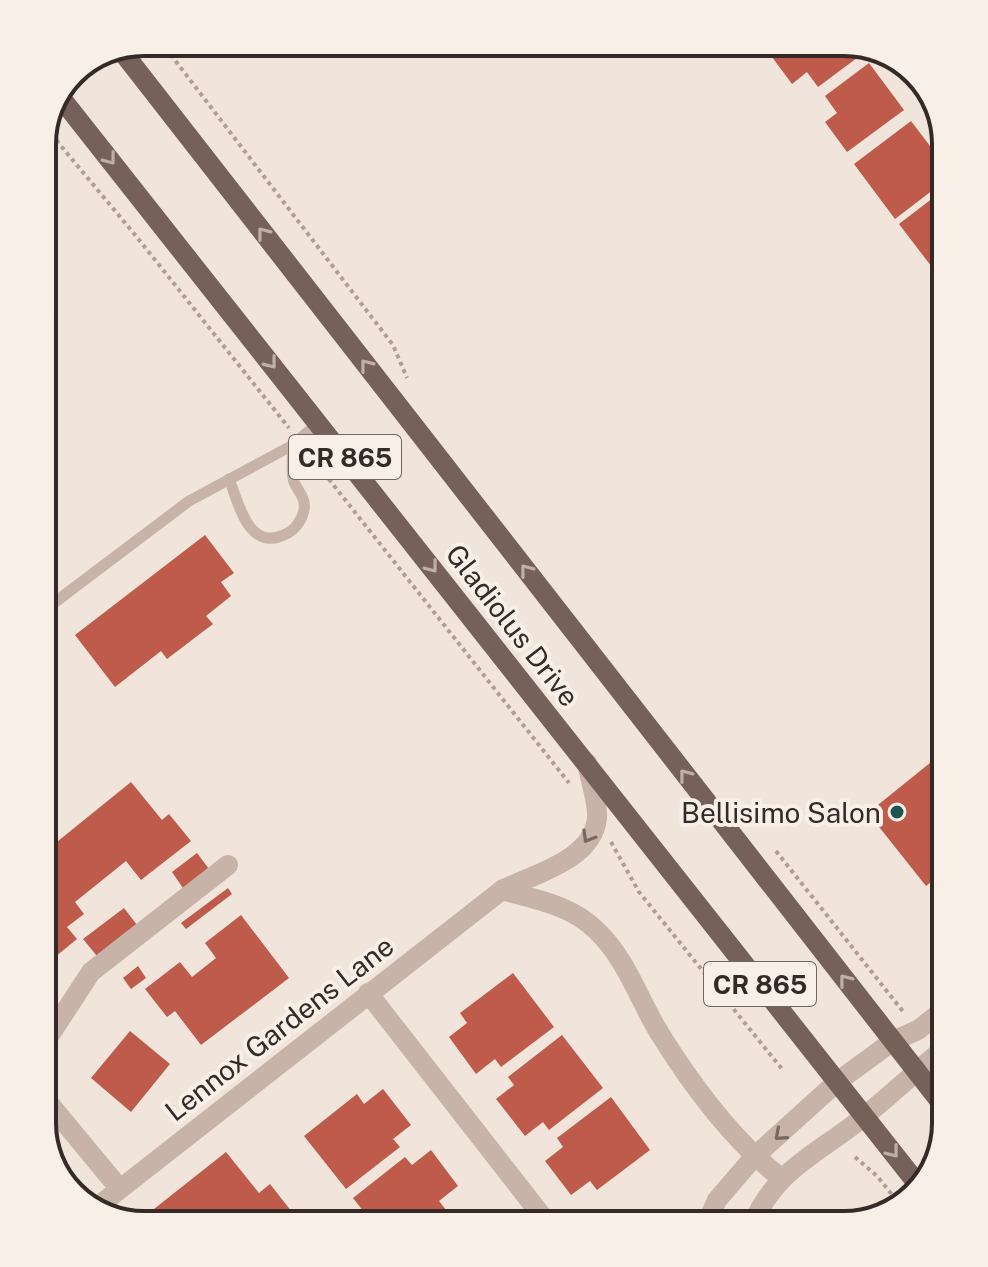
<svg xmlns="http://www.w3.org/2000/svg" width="988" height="1267" font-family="'Public Sans',sans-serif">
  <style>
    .building { fill: #be5b4b }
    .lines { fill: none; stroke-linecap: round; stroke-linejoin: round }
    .path { stroke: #b39d92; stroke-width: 4; stroke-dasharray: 4 4; stroke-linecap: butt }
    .service { stroke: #c7b3a8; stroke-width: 11 }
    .minor { stroke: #c7b3a8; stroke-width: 20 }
    .primary { stroke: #76605a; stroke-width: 20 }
    .oneway { stroke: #beafa8 }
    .oneway2 { stroke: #776862 }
    .poi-dot { fill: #205351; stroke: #f8efe7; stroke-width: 3 }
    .labels { text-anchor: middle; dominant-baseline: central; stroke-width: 8; stroke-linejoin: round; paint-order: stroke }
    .shield { fill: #f8efe7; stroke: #706561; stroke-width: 2 }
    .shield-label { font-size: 26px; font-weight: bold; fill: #352a28 }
    .street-label { font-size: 28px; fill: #352a28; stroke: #f8efe7 }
    .poi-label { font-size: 28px; fill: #352a28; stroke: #f8efe7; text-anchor: end }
    .rim { fill: none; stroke: #352a28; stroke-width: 4 }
  </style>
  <rect width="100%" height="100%" fill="#f0e4db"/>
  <g class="building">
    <polygon points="783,42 851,42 861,55 818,87 807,72 792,84 769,53"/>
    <polygon points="869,63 904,110 847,152 825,122 837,113 825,96"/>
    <polygon points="911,121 946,167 946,180 895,219 854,164"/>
    <polygon points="946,188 946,275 941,279 899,224"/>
    <polygon points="205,535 234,573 221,582 231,596 206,616 213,624 167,659 161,651 115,687 75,635"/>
    <polygon points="946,750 946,870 926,886 868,813"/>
    <polygon points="131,782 162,820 169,814 191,841 141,880 126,861 75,902 84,914 67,927 77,939 44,966 42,854"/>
    <polygon points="197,853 209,869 183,888 172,872"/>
    <polygon points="228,888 232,894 186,929 181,923"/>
    <polygon points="124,908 137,925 97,956 83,939"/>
    <polygon points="241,915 289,978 201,1045 175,1011 167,1017 145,989 180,962 192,977 216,958 205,943"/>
    <polygon points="138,966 146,978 131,989 123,978"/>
    <polygon points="513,973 554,1027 501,1067 495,1059 476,1074 449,1037 467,1023 460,1013"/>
    <polygon points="130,1031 170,1064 131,1112 91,1078"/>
    <polygon points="562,1035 603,1088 549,1130 543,1122 525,1136 496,1099 514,1085 508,1077"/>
    <polygon points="383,1089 411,1125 393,1139 400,1147 346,1189 304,1136 357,1094 364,1104"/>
    <polygon points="611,1097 650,1150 597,1190 590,1181 571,1195 545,1161 563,1147 557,1138"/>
    <polygon points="431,1150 458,1186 439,1201 446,1210 427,1225 374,1225 353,1198 405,1157 412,1165"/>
    <polygon points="226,1152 259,1193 270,1184 292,1212 276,1225 135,1224"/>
    <polygon points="479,1213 489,1225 464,1225"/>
  </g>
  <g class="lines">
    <g class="path">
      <polyline points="161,42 393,345 407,378"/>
      <polyline points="46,128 136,236 289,428"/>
      <polyline points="309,454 569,783"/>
      <polyline points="611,842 639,892 782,1069"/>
      <polyline points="776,851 905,1014"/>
      <polyline points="855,1157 877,1176 902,1207"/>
    </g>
    <g class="service">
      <path d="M229 479C239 503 248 553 286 534 295 530 302 520 304 510 306 497 298 492 294 482 290 472 293 455 293 445"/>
      <polyline points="42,612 189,501 293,445 318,423"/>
    </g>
    <g class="minor">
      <path d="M502 890C534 899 571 905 596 930 626 958 639 1000 660 1034 693 1087 732 1140 781 1178"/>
      <polyline points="368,993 549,1225"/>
      <polyline points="42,1047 91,972 228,865"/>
      <polyline points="42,1095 119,1188"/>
      <path d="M92 1211 502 890C534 874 593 860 597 818 598 802 590 779 587 763"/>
      <polyline points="706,1225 717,1200 754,1157 837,1082 893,1041 918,1030 946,1008"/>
      <path d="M752 1225C775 1170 817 1154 861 1119 890 1096 917 1070 946 1047"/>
    </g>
    <g class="primary">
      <polyline points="121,50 946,1109"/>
      <polyline points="61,98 920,1187"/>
    </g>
  </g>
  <defs><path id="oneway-chevron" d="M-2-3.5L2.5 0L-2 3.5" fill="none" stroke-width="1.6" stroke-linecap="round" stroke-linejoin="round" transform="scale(2)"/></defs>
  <g class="oneway">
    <use href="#oneway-chevron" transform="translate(110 159) rotate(52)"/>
    <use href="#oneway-chevron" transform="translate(263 233) rotate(-128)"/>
    <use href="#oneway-chevron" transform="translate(271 363) rotate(52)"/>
    <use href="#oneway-chevron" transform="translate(366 365) rotate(-128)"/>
    <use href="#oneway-chevron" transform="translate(432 567) rotate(52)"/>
    <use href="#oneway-chevron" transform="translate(526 570) rotate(-128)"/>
    <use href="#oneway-chevron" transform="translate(685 775) rotate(-128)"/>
    <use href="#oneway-chevron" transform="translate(845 980) rotate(-128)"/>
    <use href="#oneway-chevron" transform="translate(893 1152) rotate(52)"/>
  </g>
  <g class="oneway2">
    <use href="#oneway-chevron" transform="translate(588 837) rotate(120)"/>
    <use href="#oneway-chevron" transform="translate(780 1135) rotate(139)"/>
  </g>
  <circle class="poi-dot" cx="897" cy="812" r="8"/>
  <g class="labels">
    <g class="shield">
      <rect x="289" y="435" width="112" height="44" rx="6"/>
      <rect x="704" y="962" width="112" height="44" rx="6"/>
    </g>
    <g class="shield-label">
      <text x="345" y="457">CR 865</text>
      <text x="760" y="984">CR 865</text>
    </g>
    <g class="street-label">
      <text transform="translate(513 625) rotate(52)">Gladiolus Drive</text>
      <text transform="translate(279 1028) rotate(-38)">Lennox Gardens Lane</text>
    </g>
    <g class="poi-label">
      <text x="881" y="812">Bellisimo Salon</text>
    </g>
  </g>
  <path d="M0 0H988V1267H0ZM144 56H844A88 88 0 0 1 932 144V1123A88 88 0 0 1 844 1211H144A88 88 0 0 1 56 1123V144A88 88 0 0 1 144 56Z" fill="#f8efe7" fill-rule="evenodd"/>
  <path class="rim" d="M144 56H844A88 88 0 0 1 932 144V1123A88 88 0 0 1 844 1211H144A88 88 0 0 1 56 1123V144A88 88 0 0 1 144 56Z"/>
</svg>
